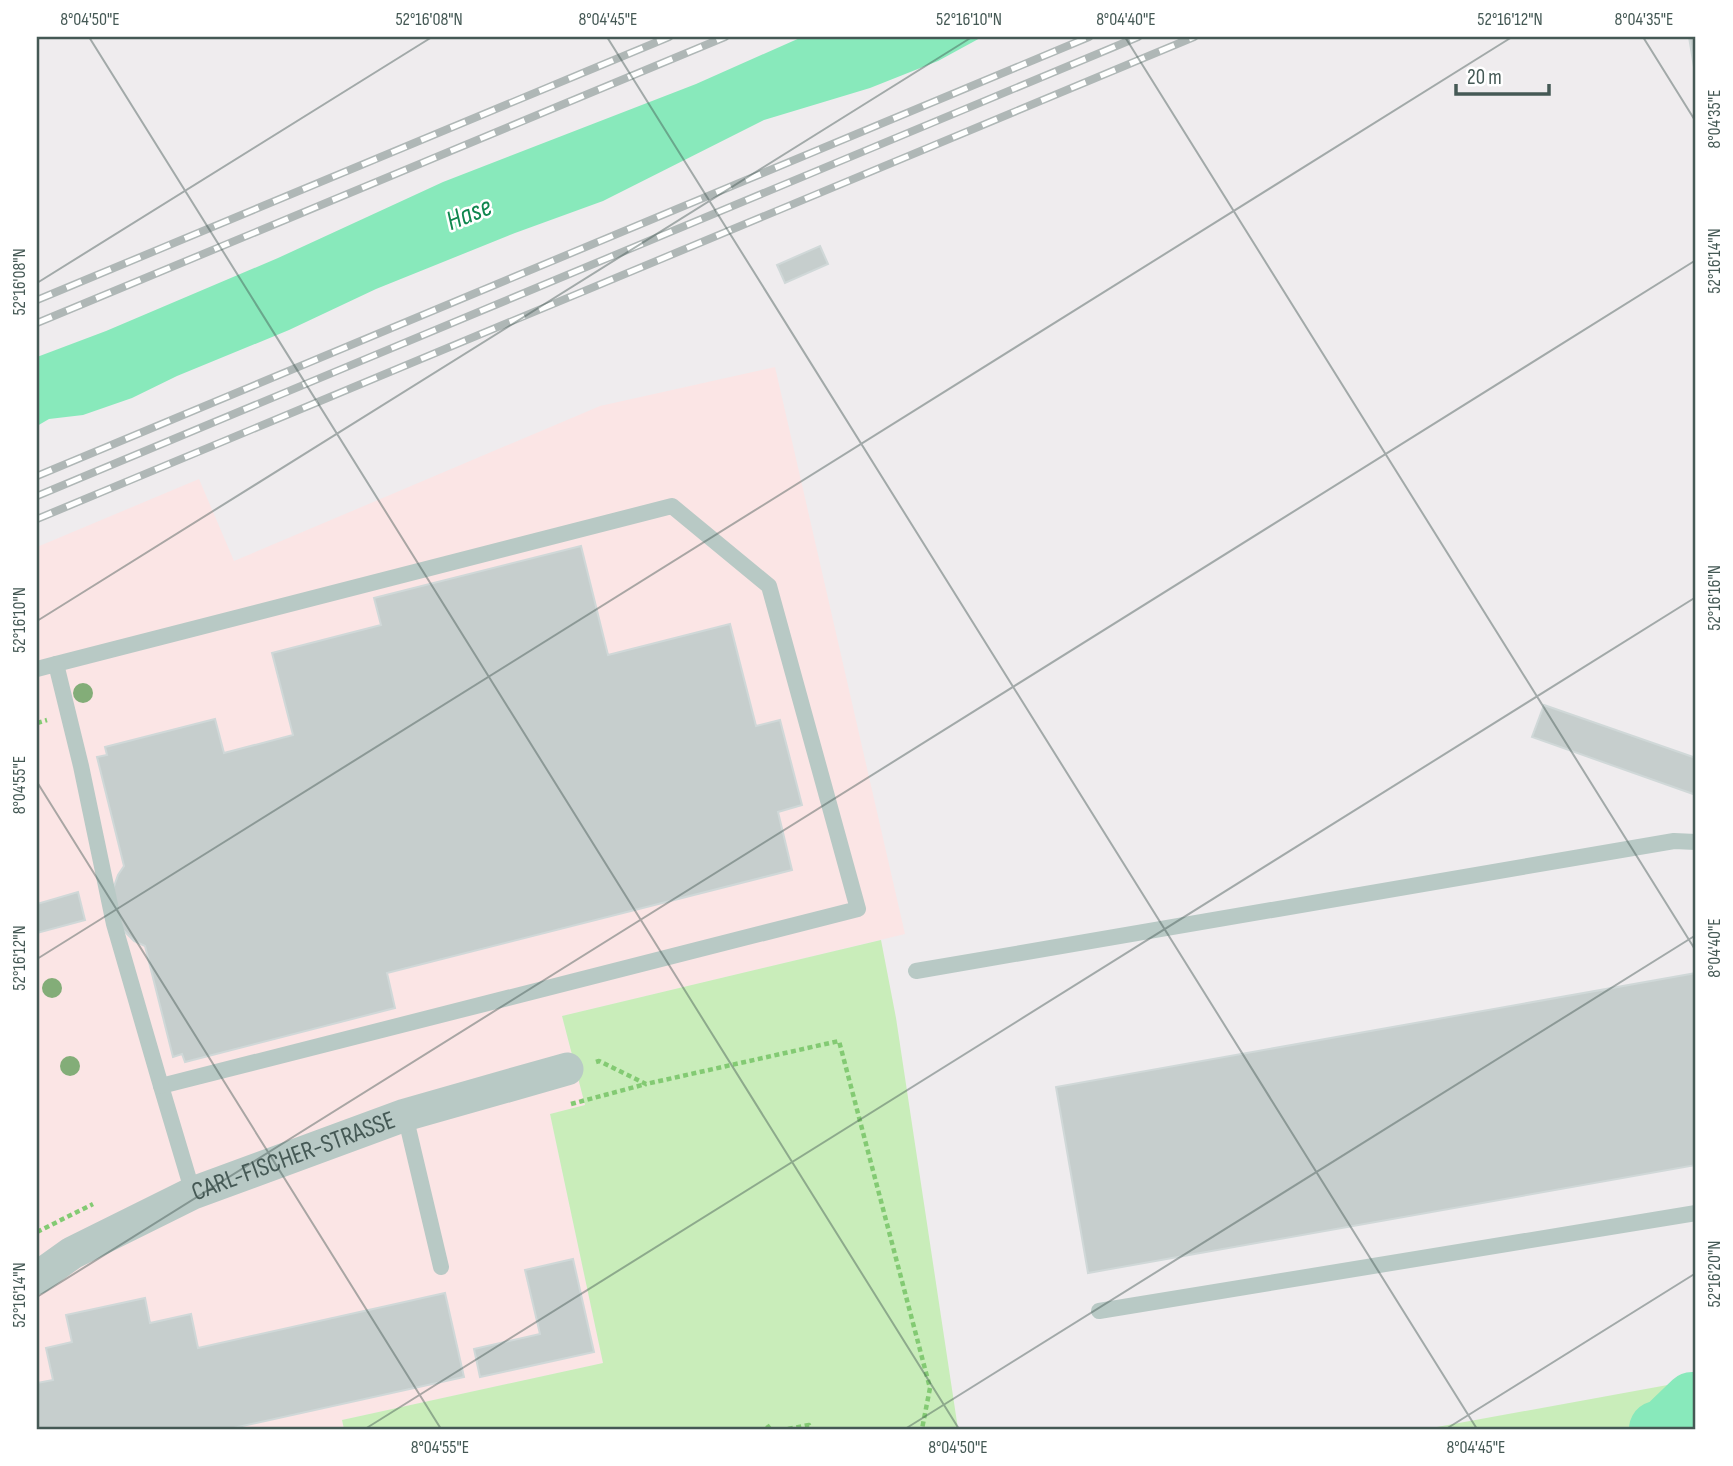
<svg xmlns="http://www.w3.org/2000/svg" width="1733" height="1466" font-family="'Sofia Sans Condensed',sans-serif">
  <style>
    .commercial { fill: #fbe5e5 }
    .green { fill: #c9edba }
    .water { fill: #88e9bb }
    .lines { fill: none; stroke-linecap: round; stroke-linejoin: round }
    .river { stroke: #88e9bb; stroke-width: 56 }
    .building { fill: #c6cecd; stroke: #d0d8d8; stroke-width: 2 }
    .path { stroke: #83ca73; stroke-width: 4.5; stroke-dasharray: 5 3.5; stroke-linecap: butt }
    .service { stroke: #b8c9c5; stroke-width: 16 }
    .minor { stroke: #b8c9c5; stroke-width: 33 }
    .rail-casing { stroke: #afb7b6; stroke-width: 8 }
    .rail { stroke: #fff; stroke-width: 5; stroke-dasharray: 16; stroke-linecap: butt }
    .tree { fill: #83ad78 }
    .ticks { fill: none; stroke: #455955; stroke-width: 2; stroke-opacity: 0.45 }
    .labels { text-anchor: middle; dominant-baseline: central; stroke-width: 5; stroke-linejoin: round; paint-order: stroke }
    .street-label { font-size: 26px; fill: #455955; stroke: #fff }
    .water-label { font-size: 28px; font-style: italic; fill: #0f864e; stroke: #fff }
    .neatline { fill: none; stroke: #455955; stroke-width: 2.5 }
    .ticks-label { font-size: 18px; text-anchor: middle; fill: #455955 }
  </style>
  <rect width="100%" height="100%" fill="#efecee"/>
  <polygon class="commercial" points="775,367 905,934 562,1016 585,1105 550,1114 603,1363 342,1420 344,1429 37,1429 37,547 199,479 234,561 600,406"/>
  <g class="green">
    <polygon points="881,940 896,1018 958,1429 344,1429 342,1420 603,1363 550,1114 585,1105 562,1016"/>
    <polygon points="1695,1380 1696,1380 1696,1429 1426,1429"/>
  </g>
  <polygon class="water" points="802,37 982,37 938,61 870,88 764,120 603,201 515,233 376,289 289,330 177,376 132,398 83,415 49,419 37,426 37,357 106,331 278,258 443,182 696,84"/>
  <g class="lines">
    <polyline class="river" points="1657,1429 1664,1427 1692,1400 1696,1400"/>
  </g>
  <g class="building">
    <polygon points="1689,37 1696,37 1696,79"/>
    <polygon points="820,246 828,264 785,283 777,265"/>
    <polygon points="581,546 608,655 730,624 756,726 780,720 802,805 778,812 792,870 387,973 395,1008 185,1062 182,1054 173,1057 145,946 134,941 121,928 112,892 118,875 124,866 97,757 107,755 105,747 215,719 224,753 293,735 272,653 381,625 374,598"/>
    <polygon points="1544,705 1696,758 1696,795 1532,737"/>
    <polygon points="78,892 85,920 37,933 37,904"/>
    <polygon points="1696,973 1696,1165 1088,1273 1056,1087"/>
    <polygon points="573,1259 594,1352 480,1377 474,1349 540,1334 525,1270"/>
    <polygon points="445,1293 464,1377 229,1429 37,1429 37,1383 53,1380 46,1348 72,1342 66,1315 145,1298 150,1323 191,1314 198,1348"/>
  </g>
  <g class="lines">
    <g class="path">
      <polyline points="37,723 47,720"/>
      <polyline points="596,1062 599,1061 646,1084 839,1041 930,1388 922,1429"/>
      <polyline points="571,1104 646,1084"/>
      <polyline points="37,1232 93,1204"/>
      <polyline points="767,1425 770,1429"/>
      <polyline points="788,1429 809,1425 811,1429"/>
    </g>
    <g class="service">
      <polyline points="56,664 672,506 769,586 858,909 161,1086 193,1193"/>
      <polyline points="37,669 56,664 81,766 114,924 161,1086"/>
      <polyline points="916,971 1674,841 1696,842"/>
      <polyline points="405,1115 441,1267"/>
      <polyline points="1099,1311 1696,1213"/>
    </g>
    <path class="minor" id="s1" d="M37 1278 72 1253 193 1193 405 1115 567 1069"/>
    <defs>
      <g id="rail">
        <polyline points="37,300 669,37"/>
        <polyline points="37,323 725,37"/>
        <polyline points="37,476 1089,37"/>
        <polyline points="37,496 1138,37"/>
        <polyline points="37,519 1194,37"/>
      </g>
    </defs>
    <use href="#rail" class="rail-casing"/>
    <use href="#rail" class="rail"/>
  </g>
  <g class="tree">
    <circle cx="83" cy="693" r="10"/>
    <circle cx="52" cy="988" r="10"/>
    <circle cx="70" cy="1066" r="10"/>
  </g>
  <path class="ticks" d="M89 37 959 1429M607 37 1477 1429M1125 37 1696 951M1643 37 1696 122M37 283 432 37M37 621 972 37M37 782 441 1429M37 959 1512 37M37 1297 1696 260M365 1429 1696 597M905 1429 1696 935M1446 1429 1696 1273"/>
  <g class="labels">
    <g class="street-label">
      <text stroke="none"><textPath href="#s1" startOffset="285">CARL-FISCHER-STRASSE</textPath></text>
    </g>
    <g class="water-label">
      <text transform="translate(469 214) rotate(-22)">Hase</text>
    </g>
  </g>
  <rect width="1733" height="1466" fill="none" stroke="#ffffff" stroke-width="77"/>
  <path d="M1456 84v10h93v-10" fill="none" stroke="#455955" stroke-width="3.5"/>
  <text x="1467" y="84" font-size="21" fill="#455955" stroke="#ffffff" stroke-width="5" paint-order="stroke">20 m</text>
  <rect x="38" y="38" width="1656" height="1390" class="neatline"/>
  <g class="ticks-label">
    <text x="90" y="25">8°04'50"E</text>
    <text x="429" y="25">52°16'08"N</text>
    <text x="608" y="25">8°04'45"E</text>
    <text x="969" y="25">52°16'10"N</text>
    <text x="1126" y="25">8°04'40"E</text>
    <text x="1510" y="25">52°16'12"N</text>
    <text x="1644" y="25">8°04'35"E</text>
    <text transform="translate(1714 119) rotate(-90)" y="6">8°04'35"E</text>
    <text transform="translate(1714 261) rotate(-90)" y="6">52°16'14"N</text>
    <text transform="translate(19 282) rotate(-90)" y="6">52°16'08"N</text>
    <text transform="translate(1714 598) rotate(-90)" y="6">52°16'16"N</text>
    <text transform="translate(19 620) rotate(-90)" y="6">52°16'10"N</text>
    <text transform="translate(19 785) rotate(-90)" y="6">8°04'55"E</text>
    <text transform="translate(1714 948) rotate(-90)" y="6">8°04'40"E</text>
    <text transform="translate(19 958) rotate(-90)" y="6">52°16'12"N</text>
    <text transform="translate(1714 1274) rotate(-90)" y="6">52°16'20"N</text>
    <text transform="translate(19 1295) rotate(-90)" y="6">52°16'14"N</text>
    <text x="440" y="1453">8°04'55"E</text>
    <text x="958" y="1453">8°04'50"E</text>
    <text x="1476" y="1453">8°04'45"E</text>
  </g>
</svg>
